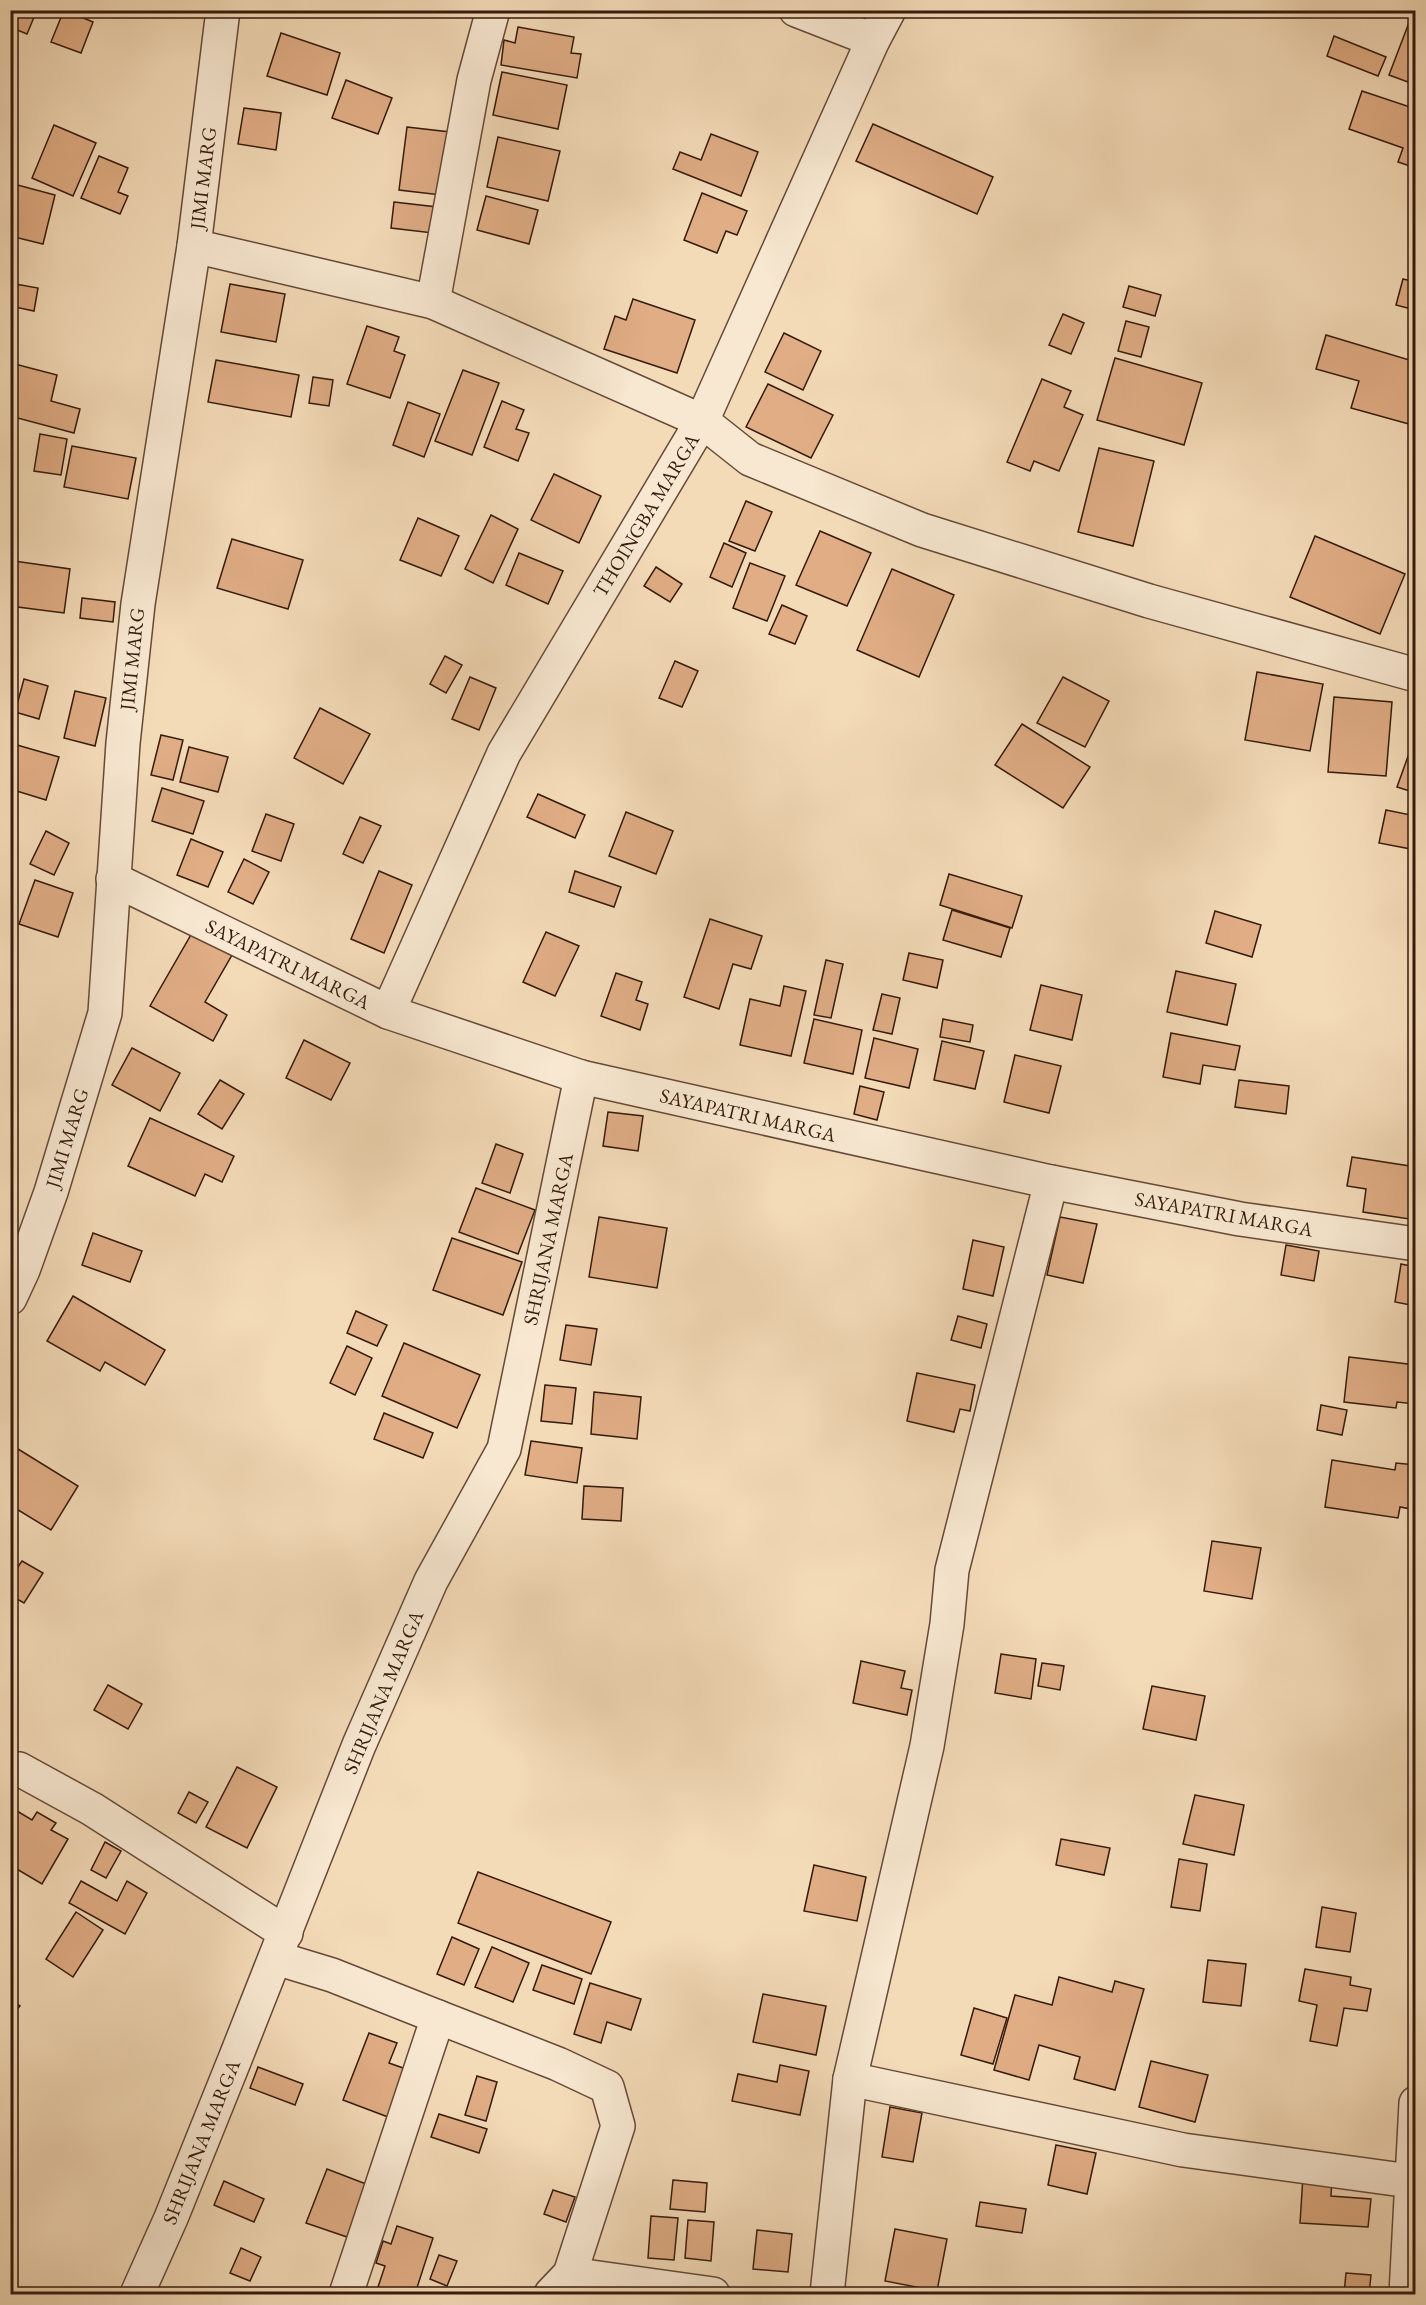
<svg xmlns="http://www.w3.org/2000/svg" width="1426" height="2305" font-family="'EB Garamond',serif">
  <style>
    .building { fill: #e0ad85; stroke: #351a0d; stroke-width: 1.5 }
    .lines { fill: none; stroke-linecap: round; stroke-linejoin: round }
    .street-casing { stroke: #654a38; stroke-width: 36 }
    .street { stroke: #f8e8d1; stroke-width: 33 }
    .labels { text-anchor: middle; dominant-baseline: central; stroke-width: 6; stroke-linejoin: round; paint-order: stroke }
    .street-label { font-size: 20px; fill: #351a0d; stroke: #f8e8d1 }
  </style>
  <rect width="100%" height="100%" fill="#f4dbb8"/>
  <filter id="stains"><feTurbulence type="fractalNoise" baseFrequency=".00333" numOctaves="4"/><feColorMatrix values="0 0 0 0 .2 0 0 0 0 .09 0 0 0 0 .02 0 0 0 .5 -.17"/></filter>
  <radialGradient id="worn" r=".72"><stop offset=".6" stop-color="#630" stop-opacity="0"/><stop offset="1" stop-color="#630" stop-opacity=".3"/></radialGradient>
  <g class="building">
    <polygon points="10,10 37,10 27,34 10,27"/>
    <polygon points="64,10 93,22 81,53 51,42"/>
    <polygon points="1410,20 1416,22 1416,85 1389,75"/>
    <polygon points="518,27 574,37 571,53 581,54 577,78 501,65 504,40 515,43"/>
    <polygon points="281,33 340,53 327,95 267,76"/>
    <polygon points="1334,36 1386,57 1378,76 1327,56"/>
    <polygon points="502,72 567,85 558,129 493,115"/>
    <polygon points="346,80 392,98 378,134 332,118"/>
    <polygon points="1362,91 1416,109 1416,168 1398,162 1403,148 1349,129"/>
    <polygon points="244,108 281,113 276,150 238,144"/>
    <polygon points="873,124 993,177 977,214 856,161"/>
    <polygon points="54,125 96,143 73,196 32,178"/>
    <polygon points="407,127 450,132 441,195 399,190"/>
    <polygon points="711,134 758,152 741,196 673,169 680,152 701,160"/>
    <polygon points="498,137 560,151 548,201 487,187"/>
    <polygon points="99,156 128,168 118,192 128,196 120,214 81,198"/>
    <polygon points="10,183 55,195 43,244 10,236"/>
    <polygon points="702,193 747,211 737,235 726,231 717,253 684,240"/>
    <polygon points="486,196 538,210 529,244 477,230"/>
    <polygon points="394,202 437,207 433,233 391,228"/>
    <polygon points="1403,279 1416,282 1416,324 1411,323 1415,310 1396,305"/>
    <polygon points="10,283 38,288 34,311 10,306"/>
    <polygon points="230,284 285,294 276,342 221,332"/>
    <polygon points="1129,286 1161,295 1155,316 1123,307"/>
    <polygon points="633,299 695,320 677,373 604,349 615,316 626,320"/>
    <polygon points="1063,314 1084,323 1071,354 1049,345"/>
    <polygon points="1126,321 1149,327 1141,357 1118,351"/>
    <polygon points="367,326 399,337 394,351 405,355 390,398 347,384"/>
    <polygon points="784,333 821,351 803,390 765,372"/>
    <polygon points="1326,335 1416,362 1416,426 1351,408 1359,381 1316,369"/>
    <polygon points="1115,358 1202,383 1184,445 1097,420"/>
    <polygon points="216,360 299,375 291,417 208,402"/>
    <polygon points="11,363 57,375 51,401 80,409 74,433 10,416"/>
    <polygon points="463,370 499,383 472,455 435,441"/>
    <polygon points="313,377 333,380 329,406 309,403"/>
    <polygon points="1042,379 1071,391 1064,407 1083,415 1059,471 1034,461 1030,471 1007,462"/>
    <polygon points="768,384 833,415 811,458 746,427"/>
    <polygon points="502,401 524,410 516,429 529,433 518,461 484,447"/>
    <polygon points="408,402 440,414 424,457 393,445"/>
    <polygon points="40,434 67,439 61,475 34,471"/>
    <polygon points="72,446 136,458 128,499 64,487"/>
    <polygon points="1099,448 1154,461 1133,546 1078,532"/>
    <polygon points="554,474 601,496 579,543 531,520"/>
    <polygon points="746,501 772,512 755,551 729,541"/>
    <polygon points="491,515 518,529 493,583 465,569"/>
    <polygon points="418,518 459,536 441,576 400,560"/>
    <polygon points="820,531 871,553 847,606 796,585"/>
    <polygon points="1315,536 1405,574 1380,634 1290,597"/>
    <polygon points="232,539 303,560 288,609 217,588"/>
    <polygon points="724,543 746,553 732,587 710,577"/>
    <polygon points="519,553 563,571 548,604 506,585"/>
    <polygon points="14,561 70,569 64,613 10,606"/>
    <polygon points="750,563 785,576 767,621 733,608"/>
    <polygon points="656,567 682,584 670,602 644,586"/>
    <polygon points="892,569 954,595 919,677 857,650"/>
    <polygon points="82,598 115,602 113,622 80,618"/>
    <polygon points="782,605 807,616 795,644 769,634"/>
    <polygon points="445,656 462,665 446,693 430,684"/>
    <polygon points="675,661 698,671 682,707 659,698"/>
    <polygon points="1257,672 1323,684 1310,751 1245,740"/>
    <polygon points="470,677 496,688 479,730 452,719"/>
    <polygon points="1063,677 1109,701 1085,747 1037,723"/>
    <polygon points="24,679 48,686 39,719 15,712"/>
    <polygon points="75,691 106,698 95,746 64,738"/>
    <polygon points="1334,697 1392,702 1386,776 1328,772"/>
    <polygon points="320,708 370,734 343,784 294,758"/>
    <polygon points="1022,724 1090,767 1063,808 995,765"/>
    <polygon points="161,735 183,740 173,780 151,775"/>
    <polygon points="10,743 59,757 46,800 10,789"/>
    <polygon points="189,747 228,757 218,792 180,782"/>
    <polygon points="1411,748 1416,750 1416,793 1397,787"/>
    <polygon points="162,788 204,801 193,834 152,821"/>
    <polygon points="538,794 585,815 575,838 527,817"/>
    <polygon points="1386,810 1416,816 1416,850 1379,843"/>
    <polygon points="626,812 673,831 656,874 609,856"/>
    <polygon points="266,814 294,824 281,861 252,851"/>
    <polygon points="360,817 381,826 363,863 343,854"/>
    <polygon points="46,831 69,843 54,875 30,864"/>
    <polygon points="191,839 223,852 208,887 177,875"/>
    <polygon points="244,859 269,872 253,904 228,892"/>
    <polygon points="379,871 412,885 384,953 351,939"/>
    <polygon points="575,871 621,887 614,907 569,892"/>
    <polygon points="949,874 1022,896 1012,928 940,905"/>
    <polygon points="35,880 73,893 58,937 19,924"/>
    <polygon points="952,910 1010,928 1001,957 943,940"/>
    <polygon points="1215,911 1261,925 1252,957 1206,943"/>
    <polygon points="710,919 762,936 751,969 733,964 719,1009 684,997"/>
    <polygon points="546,932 579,946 555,996 523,982"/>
    <polygon points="192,933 232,955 205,1002 227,1015 213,1041 150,1006"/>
    <polygon points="909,953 943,960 937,988 903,980"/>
    <polygon points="826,960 843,964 831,1018 814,1015"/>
    <polygon points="1176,971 1236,984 1227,1025 1167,1012"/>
    <polygon points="616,973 642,982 636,1000 648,1004 640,1030 601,1016"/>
    <polygon points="1041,985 1082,995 1072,1040 1030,1030"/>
    <polygon points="784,986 806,991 791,1056 740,1045 750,999 780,1006"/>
    <polygon points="882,994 900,998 892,1034 873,1030"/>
    <polygon points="814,1019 862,1030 853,1074 804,1063"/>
    <polygon points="943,1019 973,1025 970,1042 940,1037"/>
    <polygon points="1171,1033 1240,1046 1235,1070 1203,1065 1200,1084 1163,1077"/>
    <polygon points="874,1038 918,1049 909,1088 865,1078"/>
    <polygon points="304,1040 350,1063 331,1100 286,1078"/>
    <polygon points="942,1041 984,1051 975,1089 934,1080"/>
    <polygon points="132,1048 180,1073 160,1111 112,1085"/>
    <polygon points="1015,1055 1061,1066 1049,1113 1004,1102"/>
    <polygon points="220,1080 244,1094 222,1129 198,1114"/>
    <polygon points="1239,1080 1289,1086 1286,1114 1235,1107"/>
    <polygon points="860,1086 884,1092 877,1120 854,1114"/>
    <polygon points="608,1112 643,1116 638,1151 603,1146"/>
    <polygon points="150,1118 234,1156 222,1182 205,1174 195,1196 128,1166"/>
    <polygon points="496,1144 523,1154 510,1193 482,1183"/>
    <polygon points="1352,1157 1416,1167 1416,1220 1363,1212 1366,1189 1347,1186"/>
    <polygon points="476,1188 535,1210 518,1254 459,1232"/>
    <polygon points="599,1217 667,1228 657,1288 589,1277"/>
    <polygon points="1060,1217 1097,1224 1083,1283 1047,1275"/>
    <polygon points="93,1233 142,1251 130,1282 82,1265"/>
    <polygon points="452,1238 522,1262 503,1315 433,1290"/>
    <polygon points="973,1240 1004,1247 993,1296 963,1289"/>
    <polygon points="1286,1245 1319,1251 1314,1281 1281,1275"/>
    <polygon points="1401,1264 1416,1267 1416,1306 1395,1302"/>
    <polygon points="73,1296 165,1350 145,1385 105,1362 100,1371 47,1341"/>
    <polygon points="356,1311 387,1325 377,1346 347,1333"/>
    <polygon points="958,1316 987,1324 981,1348 951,1340"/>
    <polygon points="566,1325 597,1329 591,1365 560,1360"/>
    <polygon points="404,1343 480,1375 457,1428 382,1396"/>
    <polygon points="347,1346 372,1358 355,1395 330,1383"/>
    <polygon points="1349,1357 1416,1365 1416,1404 1397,1402 1396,1408 1344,1402"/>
    <polygon points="917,1373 975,1385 970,1411 960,1409 954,1432 907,1421"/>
    <polygon points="545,1385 576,1388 572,1424 541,1421"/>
    <polygon points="594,1392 641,1397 637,1439 591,1434"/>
    <polygon points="1321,1405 1347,1410 1342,1435 1317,1430"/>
    <polygon points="384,1413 433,1433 423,1458 374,1439"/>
    <polygon points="531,1441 582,1448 577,1483 525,1475"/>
    <polygon points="18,1449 78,1486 51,1530 10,1505 10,1461"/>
    <polygon points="1332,1460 1395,1470 1396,1463 1416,1465 1416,1510 1400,1507 1398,1518 1325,1507"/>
    <polygon points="584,1486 623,1488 621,1521 582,1519"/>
    <polygon points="1212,1541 1261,1548 1252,1599 1204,1591"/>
    <polygon points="22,1561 43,1573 24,1603 10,1595 10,1578"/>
    <polygon points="1001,1654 1036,1659 1031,1699 995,1693"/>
    <polygon points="861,1661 905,1671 901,1688 912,1690 907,1715 853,1703"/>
    <polygon points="1042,1663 1064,1666 1060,1690 1038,1686"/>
    <polygon points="108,1685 142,1704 128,1729 94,1710"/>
    <polygon points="1152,1686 1205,1696 1196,1740 1143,1729"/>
    <polygon points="237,1767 277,1787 247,1848 206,1827"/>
    <polygon points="189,1792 208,1802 196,1823 178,1813"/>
    <polygon points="1195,1795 1244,1805 1234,1855 1183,1844"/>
    <polygon points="17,1811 32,1820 37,1812 56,1823 51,1830 68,1839 42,1884 10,1865 10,1823"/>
    <polygon points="1061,1839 1110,1848 1104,1875 1056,1865"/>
    <polygon points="105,1842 121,1851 106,1878 91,1870"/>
    <polygon points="1179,1859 1207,1864 1200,1911 1171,1907"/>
    <polygon points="814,1865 866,1877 857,1921 804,1911"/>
    <polygon points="478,1872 611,1922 591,1974 458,1923"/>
    <polygon points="81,1881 117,1901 127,1881 147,1893 125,1934 69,1903"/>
    <polygon points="1322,1907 1356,1913 1350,1952 1316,1947"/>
    <polygon points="76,1912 103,1930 73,1977 46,1959"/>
    <polygon points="452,1937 479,1949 464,1985 437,1974"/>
    <polygon points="492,1947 529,1963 513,2002 475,1987"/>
    <polygon points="1208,1960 1246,1964 1241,2006 1203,2002"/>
    <polygon points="542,1965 582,1979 574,2004 533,1990"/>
    <polygon points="1305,1969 1351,1977 1350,1985 1371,1989 1367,2011 1344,2008 1337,2046 1310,2041 1317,2005 1299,2001"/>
    <polygon points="1059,1977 1112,1992 1115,1981 1144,1989 1115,2090 1074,2079 1080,2057 1039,2045 1029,2080 994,2070 1015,1995 1052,2005"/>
    <polygon points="590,1983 641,1999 631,2030 607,2022 601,2043 574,2034"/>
    <polygon points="763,1994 826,2006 816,2055 753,2042"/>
    <polygon points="10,1999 20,2006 10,2018"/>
    <polygon points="974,2008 1007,2018 993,2064 961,2055"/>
    <polygon points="369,2033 397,2043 389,2063 406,2069 388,2117 343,2100"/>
    <polygon points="1151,2061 1208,2075 1195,2122 1139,2107"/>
    <polygon points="780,2065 809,2071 800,2115 732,2101 738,2074 777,2082"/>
    <polygon points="258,2067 303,2084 295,2105 250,2088"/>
    <polygon points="477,2076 497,2082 486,2121 465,2115"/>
    <polygon points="890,2107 922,2113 913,2162 882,2157"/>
    <polygon points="439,2114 487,2129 479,2153 431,2137"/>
    <polygon points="1056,2145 1096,2153 1087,2194 1048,2185"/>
    <polygon points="327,2169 366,2184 347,2237 306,2223"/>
    <polygon points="1303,2176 1332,2178 1331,2196 1371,2199 1368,2227 1300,2223"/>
    <polygon points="673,2180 707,2183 705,2212 670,2209"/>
    <polygon points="224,2181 264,2199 254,2222 214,2205"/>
    <polygon points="553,2190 575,2197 566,2222 544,2214"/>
    <polygon points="980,2202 1026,2209 1022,2233 976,2226"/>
    <polygon points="651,2216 678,2218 674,2260 648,2258"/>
    <polygon points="688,2220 714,2222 711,2261 685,2258"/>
    <polygon points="397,2226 433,2238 415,2294 401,2294 378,2287 385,2266 376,2263 383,2241 391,2244"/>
    <polygon points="895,2229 947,2239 937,2291 885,2281"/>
    <polygon points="757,2230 792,2234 788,2272 753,2269"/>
    <polygon points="241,2248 261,2257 250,2281 230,2273"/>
    <polygon points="439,2255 457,2261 447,2286 430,2279"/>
    <polygon points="1346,2273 1371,2275 1369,2294 1344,2294"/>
  </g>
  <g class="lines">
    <defs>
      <g id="street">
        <polyline points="796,10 873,40"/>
        <polyline points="194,246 433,302 702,421 750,459 922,530 1149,601 1416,675"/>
        <polyline points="433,302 474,80 493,10"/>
        <polyline points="113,879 388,1012 581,1077 1051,1182 1240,1219 1416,1244"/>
        <polyline points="388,1012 504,753 702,421 873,40 889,10"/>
        <polyline points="10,1298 23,1270 51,1192 105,1013 123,743 138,604 194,246 223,10"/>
        <polyline points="19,1769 92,1809 286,1933"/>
        <polyline points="276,1958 332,1975 438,2017 346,2294"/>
        <polyline points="438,2017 558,2064 607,2087 618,2126 570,2274 551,2294"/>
        <polyline points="850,2079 1183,2150 1410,2181"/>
        <polyline points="570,2274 713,2294"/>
        <polyline points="137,2294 171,2218 235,2059 359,1745 431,1581 504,1449 581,1077"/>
        <polyline points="827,2294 850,2079 927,1746 947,1624 952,1570 1051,1182"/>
        <polyline points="1406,2294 1416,2103"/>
      </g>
    </defs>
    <use href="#street" class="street-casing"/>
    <use href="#street" class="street"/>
  </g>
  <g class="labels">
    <g class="street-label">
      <text transform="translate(203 178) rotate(-83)">JIMI MARG</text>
      <text transform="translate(646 515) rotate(-59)">THOINGBA MARGA</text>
      <text transform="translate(132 659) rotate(-84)">JIMI MARG</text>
      <text transform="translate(288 964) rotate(26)">SAYAPATRI MARGA</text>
      <text transform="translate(748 1115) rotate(13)">SAYAPATRI MARGA</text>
      <text transform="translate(67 1138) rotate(-73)">JIMI MARG</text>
      <text transform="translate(1224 1214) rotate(10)">SAYAPATRI MARGA</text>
      <text transform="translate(548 1239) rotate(-78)">SHRIJANA MARGA</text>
      <text transform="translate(383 1692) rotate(-67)">SHRIJANA MARGA</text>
      <text transform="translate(201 2142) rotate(-68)">SHRIJANA MARGA</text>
    </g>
  </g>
  <rect width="1426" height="2305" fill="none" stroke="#f4dbb8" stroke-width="36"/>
  <rect x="12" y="12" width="1402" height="2281" fill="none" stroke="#351a0d" stroke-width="3"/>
  <rect x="18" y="18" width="1390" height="2269" fill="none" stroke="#351a0d" stroke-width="1.5"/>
  <rect width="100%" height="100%" filter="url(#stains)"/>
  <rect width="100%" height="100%" fill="url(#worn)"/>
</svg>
